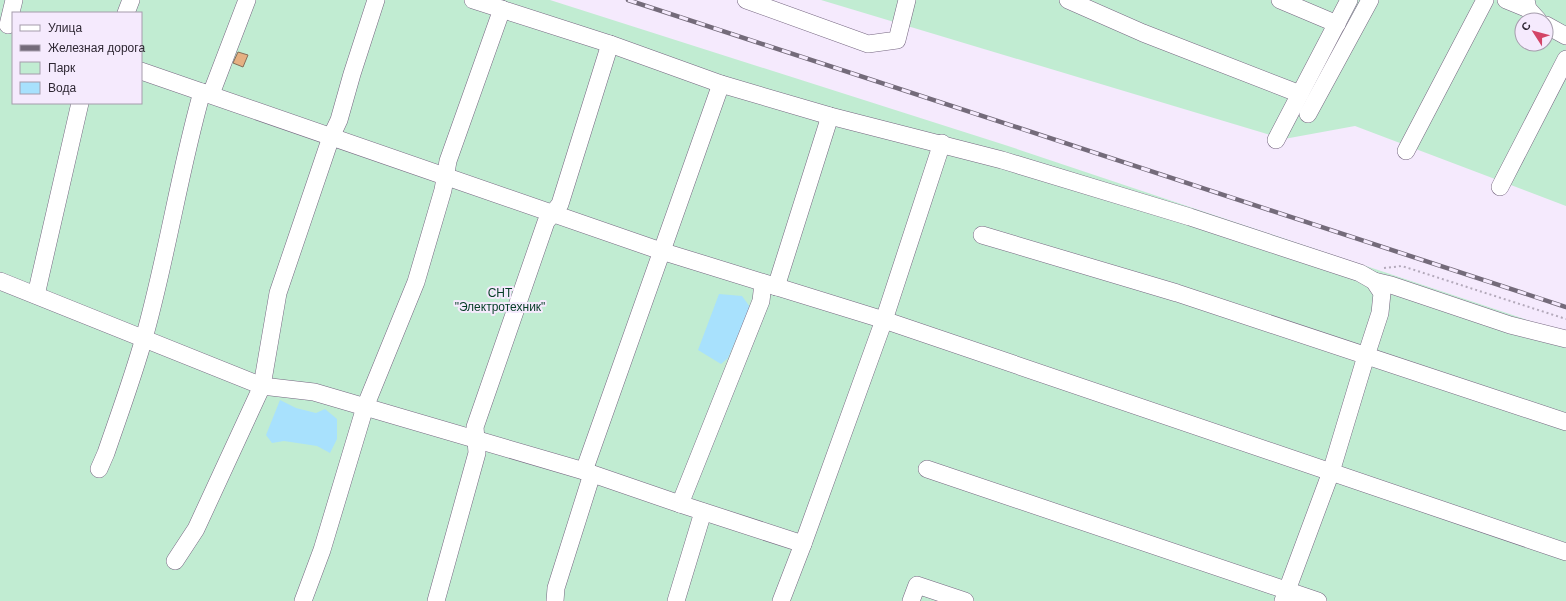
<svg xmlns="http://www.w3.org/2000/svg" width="1566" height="601" font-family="Arial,sans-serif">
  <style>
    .green { fill: #c1ecd2; fill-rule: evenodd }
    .water { fill: #a8e1fd }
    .building { fill: #e5b082; stroke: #866d58 }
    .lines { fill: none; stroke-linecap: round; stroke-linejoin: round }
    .minor-casing { stroke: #756680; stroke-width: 18 }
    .path { stroke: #b3a9ba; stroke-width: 2; stroke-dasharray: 2 3; stroke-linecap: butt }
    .minor { stroke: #fff; stroke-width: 17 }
    .rail-casing { stroke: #746b7a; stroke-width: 4.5 }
    .rail { stroke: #f5eafd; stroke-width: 3; stroke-dasharray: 9; stroke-linecap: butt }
    .labels { text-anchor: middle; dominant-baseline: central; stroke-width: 4; stroke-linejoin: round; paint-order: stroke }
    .park-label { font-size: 12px; fill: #053d25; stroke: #f5eafd }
  </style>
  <rect width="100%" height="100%" fill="#f5eafd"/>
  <g class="green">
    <path d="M0 0H550L1005 145 1566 333V601H0ZM13 13H141V103H13Z"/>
    <path d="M821 0H1566V206L1355 126 1284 139ZM1522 20H1546V44H1522Z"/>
  </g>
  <g class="water">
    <polygon points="719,294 742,296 750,307 728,358 721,364 698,350"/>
    <polygon points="280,400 296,408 316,413 325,409 337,419 337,439 330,453 317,446 284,441 272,443 266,435"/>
  </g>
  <polygon class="building" points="238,52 248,55 243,67 233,63"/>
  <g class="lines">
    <defs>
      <g id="minor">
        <polyline points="473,0 610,44 721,84 830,116 1002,160 1190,217 1360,273 1374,281 1382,293 1380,313 1366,356 1331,472 1283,601"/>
        <polyline points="746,0 868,44 897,40 907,0"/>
        <polyline points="1068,0 1143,33 1300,94"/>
        <polyline points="1280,0 1337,24"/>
        <polyline points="1506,0 1528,9"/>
        <polyline points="1526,0 1528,9 1538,20"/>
        <polyline points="126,13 131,0"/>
        <polyline points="8,25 14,0"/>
        <polyline points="1546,25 1566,36"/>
        <polyline points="141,71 661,251 884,320 1566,552"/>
        <polyline points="211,94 247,0"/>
        <polyline points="1308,114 1370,0"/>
        <polyline points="1276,140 1349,0"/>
        <polyline points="1406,151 1485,0"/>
        <polyline points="1500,187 1566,59"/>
        <polyline points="982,235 1177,293 1566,422"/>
        <polyline points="0,281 262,386 314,392 584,471 680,504 803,544"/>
        <polyline points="1374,281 1391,285 1510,325 1566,339"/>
        <polyline points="776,287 830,116"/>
        <polyline points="36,295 80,103"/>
        <path d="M99 469 106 453C119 415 133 377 144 338 167 257 179 173 202 92"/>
        <polyline points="927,469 1318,601"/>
        <polyline points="584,471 721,84"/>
        <polyline points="680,504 761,301 763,283"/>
        <polyline points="175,561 196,529 262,386 278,293 331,137 339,120 352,74 376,0"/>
        <polyline points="303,601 322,550 365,407 416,282 443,190 448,161 502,9"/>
        <polyline points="436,601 477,453 475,427 546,222 560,204 610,44"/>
        <polyline points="555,601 556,588 592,474"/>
        <polyline points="676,601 703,512"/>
        <polyline points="781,601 803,544 884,320 942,143"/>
        <polyline points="911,601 917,585 965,601"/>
      </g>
    </defs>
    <use href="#minor" class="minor-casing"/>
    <polyline class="path" points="1384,268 1402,266 1566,319"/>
    <use href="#minor" class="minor"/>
    <defs>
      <polyline id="rail" points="628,0 1566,307"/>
    </defs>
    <use href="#rail" class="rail-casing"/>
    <use href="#rail" class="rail"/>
  </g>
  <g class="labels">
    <g class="park-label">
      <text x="500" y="293">СНТ<tspan x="500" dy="14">"Электротехник"</tspan></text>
    </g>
  </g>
  <rect x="12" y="12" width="130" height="92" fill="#f5eafd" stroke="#a59cac"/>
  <rect x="20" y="25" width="20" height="6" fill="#ffffff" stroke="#a59cac"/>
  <text x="48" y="32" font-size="12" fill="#2e2733">Улица</text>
  <rect x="20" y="45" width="20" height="6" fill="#746b7a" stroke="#a59cac"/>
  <text x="48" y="52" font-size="12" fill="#2e2733">Железная дорога</text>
  <rect x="20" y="62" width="20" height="12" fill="#c1ecd2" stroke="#a59cac"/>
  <text x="48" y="72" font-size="12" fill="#2e2733">Парк</text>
  <rect x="20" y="82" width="20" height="12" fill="#a8e1fd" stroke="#a59cac"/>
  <text x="48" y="92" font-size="12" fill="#2e2733">Вода</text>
  <g transform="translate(1534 32) rotate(306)"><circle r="19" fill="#f5eafd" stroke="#a59cac"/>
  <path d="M0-3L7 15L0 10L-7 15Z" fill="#d34466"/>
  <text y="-6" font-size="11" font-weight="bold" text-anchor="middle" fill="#2e2733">С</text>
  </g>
</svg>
